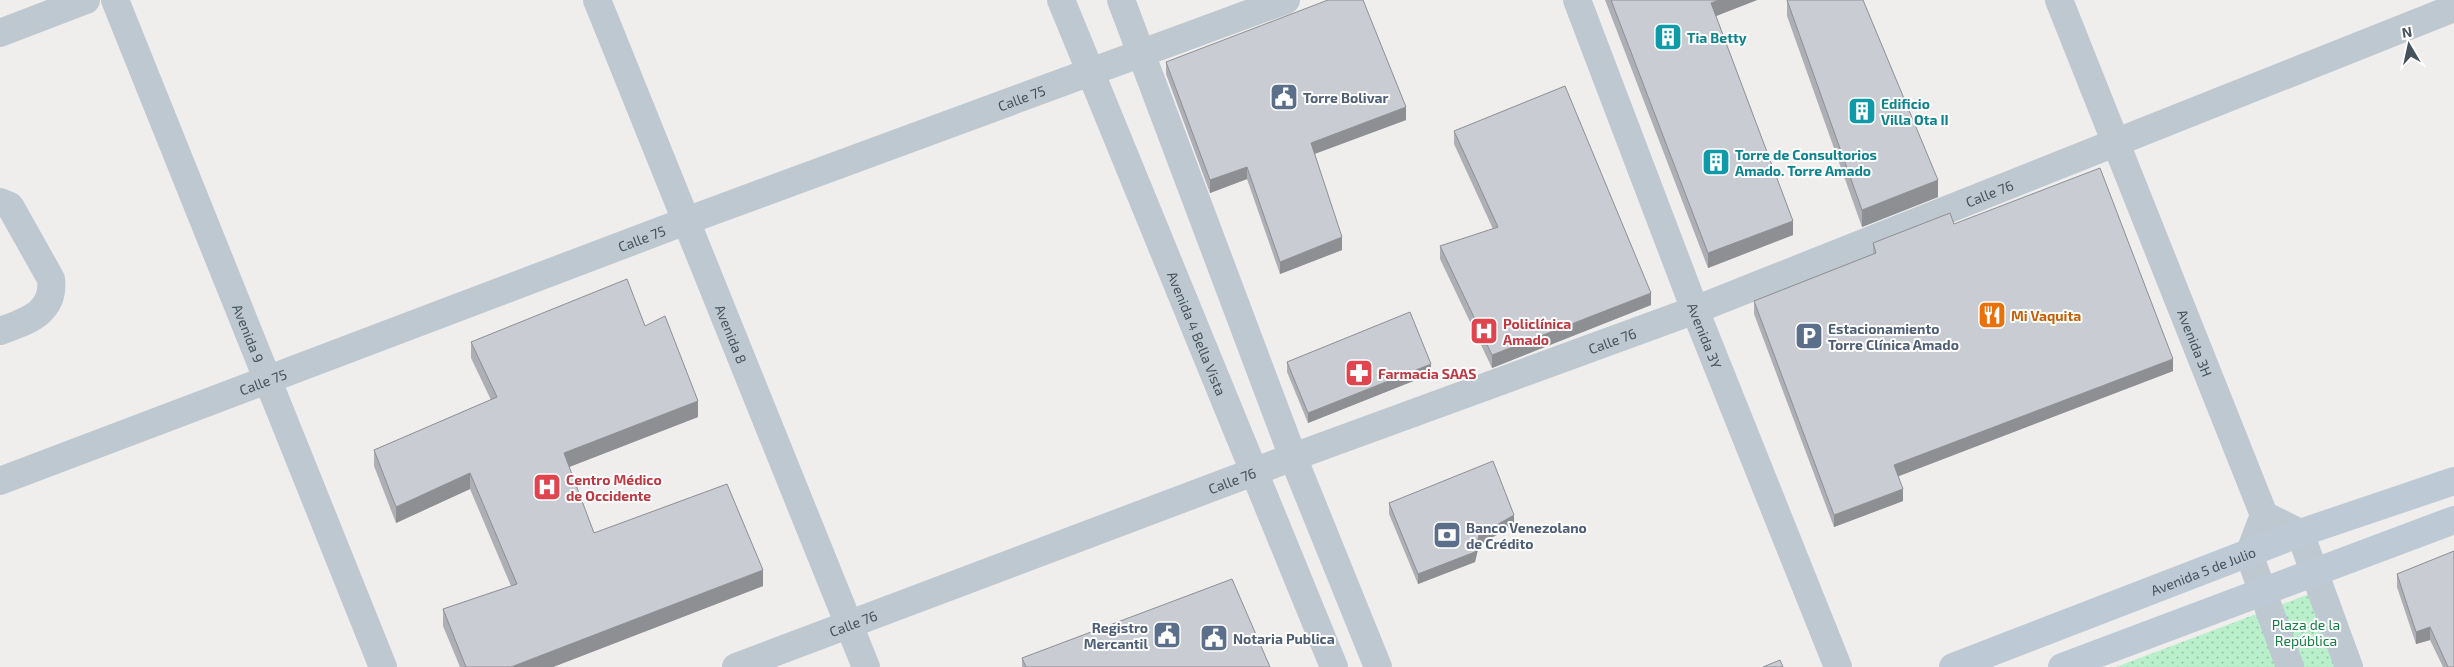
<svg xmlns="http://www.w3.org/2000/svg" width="2454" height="667" font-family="'Exo 2',sans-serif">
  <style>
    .grass { fill: url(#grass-dots) }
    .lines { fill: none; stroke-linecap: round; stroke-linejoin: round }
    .minor { stroke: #bdc8d0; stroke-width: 28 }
    .tertiary { stroke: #bdc8d0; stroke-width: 28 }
    .secondary { stroke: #bdcad5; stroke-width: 28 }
    .wall { fill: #adafb5 }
    .shaded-wall { fill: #8d8f93 }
    .building { fill: #c9ccd2; stroke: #8d8f93 }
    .labels { text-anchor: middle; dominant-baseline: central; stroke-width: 4; stroke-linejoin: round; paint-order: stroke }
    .culture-label { font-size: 14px; font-weight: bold; fill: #0d838f; stroke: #fff; text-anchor: start }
    .service-label { font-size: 14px; font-weight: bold; fill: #4e5e75; stroke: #fff; text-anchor: start }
    .street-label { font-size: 14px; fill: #45525b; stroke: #fff }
    .food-label { font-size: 14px; font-weight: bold; fill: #c56008; stroke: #fff; text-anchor: start }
    .health-label { font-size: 14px; font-weight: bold; fill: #be3a42; stroke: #fff; text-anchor: start }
    .park-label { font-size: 14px; fill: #137e43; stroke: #fff }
  </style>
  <defs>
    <pattern id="grass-dots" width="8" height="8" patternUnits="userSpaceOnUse" patternTransform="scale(1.25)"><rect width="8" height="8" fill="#b9f0cb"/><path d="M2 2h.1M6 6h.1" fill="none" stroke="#98c5a8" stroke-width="1.8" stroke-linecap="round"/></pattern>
  </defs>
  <rect width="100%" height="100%" fill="#f0eded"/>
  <polygon class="grass" points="2328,587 2356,667 2116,667"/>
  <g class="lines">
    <g class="minor">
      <path id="s1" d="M115 0 383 667"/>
      <path id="s2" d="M597 0 866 667"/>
      <path id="s3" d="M1577 0 1695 310 1838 667"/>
      <path id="s4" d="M2059 0 2264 515 2300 533 2349 667"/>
      <polyline points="0,33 86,0"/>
      <path d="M0 202 10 206 51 279C55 313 27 321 0 331"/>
      <path id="s5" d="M0 481 686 221 1286 0"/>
      <polyline points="2264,515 2249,554 2290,667"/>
      <path id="s6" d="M736 667 1293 457 1695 310 2454 8"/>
    </g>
    <g class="tertiary">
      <path id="s7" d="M1061 0 1334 667"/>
      <polyline points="1121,0 1293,457 1378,667"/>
    </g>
    <g class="secondary">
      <path id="s8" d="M1953 667 2300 533 2454 481"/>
      <polyline points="2062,667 2454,520"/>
    </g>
  </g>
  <g class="wall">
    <polygon points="1605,0 1757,0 1716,16 1793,235 1708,268"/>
    <polygon points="1787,0 1938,197 1862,227 1787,16"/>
    <polygon points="1166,62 1406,120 1315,154 1342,250 1280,274 1247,179 1210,193 1166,74"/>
    <polygon points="1454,131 1651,305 1492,368 1440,259 1440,246 1493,229 1454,144"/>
    <polygon points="1954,224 2173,371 1898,476 1903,501 1834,527 1754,314 1754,301 1873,254 1873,243"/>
    <polygon points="645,326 698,417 569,467 594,533 763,586 553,667 460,667 443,626 443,609 511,586 470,489 396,523 374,466 374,450 491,400 471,358 471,342"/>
    <polygon points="1287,362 1431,374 1308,423 1287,372"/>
    <polygon points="1389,503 1514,525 1479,545 1475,562 1418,584 1389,514"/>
    <polygon points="2454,551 2454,667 2443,667 2430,640 2416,644 2397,587 2397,574"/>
    <polygon points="1022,658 1270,667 1022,667"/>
  </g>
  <g class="shaded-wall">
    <polygon points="1719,0 1757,0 1711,18 1711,3"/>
    <polygon points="1406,107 1406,120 1311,155 1311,143"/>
    <polygon points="1247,167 1247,179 1210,193 1210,180"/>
    <polygon points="1938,180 1938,197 1862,227 1862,210"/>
    <polygon points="1793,221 1793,235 1708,268 1708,253"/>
    <polygon points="1342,237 1342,250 1280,274 1280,262"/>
    <polygon points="1651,293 1651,305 1492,368 1492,355"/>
    <polygon points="2173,359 2173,371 1894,478 1894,465"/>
    <polygon points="1431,364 1431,374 1308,423 1308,413"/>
    <polygon points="698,401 698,417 564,469 564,453"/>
    <polygon points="470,473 470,489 396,523 396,507"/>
    <polygon points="1903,489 1903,501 1834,527 1834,515"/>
    <polygon points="1514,515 1514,525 1479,545 1475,562 1418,584 1418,574 1479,535"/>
    <polygon points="763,570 763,586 553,667 511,667"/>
    <polygon points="2430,627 2430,640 2416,644 2416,632"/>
  </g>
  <g class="building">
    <polygon points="1328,0 1363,0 1406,107 1311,143 1342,237 1280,262 1247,167 1210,180 1166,62"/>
    <polygon points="1611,0 1719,0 1711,3 1793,221 1708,253"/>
    <polygon points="1787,0 1863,0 1938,180 1862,210"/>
    <polygon points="1565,86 1651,293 1492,355 1440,246 1498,227 1454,131"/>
    <polygon points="2100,168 2173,359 1894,465 1903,489 1834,515 1754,301 1876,253 1873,243 1950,213 1954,224"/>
    <polygon points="627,279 645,326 665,316 698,401 564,453 594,533 727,484 763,570 511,667 466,667 443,609 517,584 470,473 396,507 374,450 497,397 471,342"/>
    <polygon points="1410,312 1431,364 1308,413 1287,362"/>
    <polygon points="1493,461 1514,515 1479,535 1475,552 1418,574 1389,503"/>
    <polygon points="2454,551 2454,667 2448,667 2430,627 2416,632 2397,574"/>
    <polygon points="1232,579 1270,667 1026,667 1022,658"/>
    <polygon points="1780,660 1783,667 1763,667"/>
  </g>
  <defs>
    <symbol id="building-square" viewBox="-11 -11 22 22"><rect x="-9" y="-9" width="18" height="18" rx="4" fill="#0f9aa8" stroke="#fff"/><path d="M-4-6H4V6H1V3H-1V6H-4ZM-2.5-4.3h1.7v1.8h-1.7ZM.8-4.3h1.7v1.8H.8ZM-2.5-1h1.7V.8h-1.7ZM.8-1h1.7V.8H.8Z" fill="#fff"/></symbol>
    <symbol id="civic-square" viewBox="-11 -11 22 22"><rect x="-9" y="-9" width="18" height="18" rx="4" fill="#5c6f8a" stroke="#fff"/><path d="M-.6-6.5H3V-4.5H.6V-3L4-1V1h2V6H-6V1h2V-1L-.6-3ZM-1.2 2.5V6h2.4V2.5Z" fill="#fff"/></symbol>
    <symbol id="restaurant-square" viewBox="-11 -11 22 22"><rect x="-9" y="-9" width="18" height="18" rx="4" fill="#e8710a" stroke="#fff"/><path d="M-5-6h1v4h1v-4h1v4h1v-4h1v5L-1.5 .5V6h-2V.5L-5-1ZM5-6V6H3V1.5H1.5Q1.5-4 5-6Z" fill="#fff"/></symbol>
    <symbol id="hospital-square" viewBox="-11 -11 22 22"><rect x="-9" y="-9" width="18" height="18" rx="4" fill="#e0444e" stroke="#fff"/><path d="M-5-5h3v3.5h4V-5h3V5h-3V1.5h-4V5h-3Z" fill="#fff"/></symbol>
    <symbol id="parking-square" viewBox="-11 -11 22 22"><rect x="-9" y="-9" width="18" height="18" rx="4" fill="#5c6f8a" stroke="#fff"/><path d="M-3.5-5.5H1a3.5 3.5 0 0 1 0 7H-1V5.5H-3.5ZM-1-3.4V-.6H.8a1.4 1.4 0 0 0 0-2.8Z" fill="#fff"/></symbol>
    <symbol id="pharmacy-square" viewBox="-11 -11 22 22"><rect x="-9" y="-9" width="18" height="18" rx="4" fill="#e0444e" stroke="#fff"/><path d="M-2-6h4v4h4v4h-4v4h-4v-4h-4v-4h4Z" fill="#fff"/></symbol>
    <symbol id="bank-square" viewBox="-11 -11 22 22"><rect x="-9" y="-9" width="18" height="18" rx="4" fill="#5c6f8a" stroke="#fff"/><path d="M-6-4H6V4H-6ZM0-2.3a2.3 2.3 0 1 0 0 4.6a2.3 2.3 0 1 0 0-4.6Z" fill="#fff"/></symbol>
  </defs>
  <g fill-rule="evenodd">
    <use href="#building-square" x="1652" y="21" width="32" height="32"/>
    <use href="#civic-square" x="1268" y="81" width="32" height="32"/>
    <use href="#building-square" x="1846" y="95" width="32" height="32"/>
    <use href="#building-square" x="1700" y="146" width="32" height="32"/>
    <use href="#restaurant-square" x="1976" y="299" width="32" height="32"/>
    <use href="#hospital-square" x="1468" y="315" width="32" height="32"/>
    <use href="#parking-square" x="1793" y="320" width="32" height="32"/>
    <use href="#pharmacy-square" x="1343" y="357" width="32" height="32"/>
    <use href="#hospital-square" x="531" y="471" width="32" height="32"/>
    <use href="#bank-square" x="1431" y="519" width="32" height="32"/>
    <use href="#civic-square" x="1151" y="619" width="32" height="32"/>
    <use href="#civic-square" x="1198" y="622" width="32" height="32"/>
  </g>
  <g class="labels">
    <g class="culture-label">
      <text x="1687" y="37">Tia Betty</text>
      <text x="1881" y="103">Edificio<tspan x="1881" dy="16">Villa Ota II</tspan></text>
      <text x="1735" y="154">Torre de Consultorios<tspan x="1735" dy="16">Amado. Torre Amado</tspan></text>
    </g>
    <g class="service-label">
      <text x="1303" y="97">Torre Bolivar</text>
      <text x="1828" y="328">Estacionamiento<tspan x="1828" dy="16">Torre Clínica Amado</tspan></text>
      <text x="1466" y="527">Banco Venezolano<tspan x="1466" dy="16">de Crédito</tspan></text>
      <text x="1148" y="627" text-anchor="end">Registro<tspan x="1148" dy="16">Mercantil</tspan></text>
      <text x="1233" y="638">Notaria Publica</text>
    </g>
    <g class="street-label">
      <text stroke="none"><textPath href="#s5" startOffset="1091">Calle 75</textPath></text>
      <text stroke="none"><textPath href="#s6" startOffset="1340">Calle 76</textPath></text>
      <text stroke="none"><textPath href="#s5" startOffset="686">Calle 75</textPath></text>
      <text stroke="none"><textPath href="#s1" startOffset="359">Avenida 9</textPath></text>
      <text stroke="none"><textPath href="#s7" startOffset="360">Avenida 4 Bella Vista</textPath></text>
      <text stroke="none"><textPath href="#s2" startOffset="360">Avenida 8</textPath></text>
      <text stroke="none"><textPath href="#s3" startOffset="359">Avenida 3Y</textPath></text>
      <text stroke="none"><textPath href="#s6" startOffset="935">Calle 76</textPath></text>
      <text stroke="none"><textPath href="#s4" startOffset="369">Avenida 3H</textPath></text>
      <text stroke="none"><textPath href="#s5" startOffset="281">Calle 75</textPath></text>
      <text stroke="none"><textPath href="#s6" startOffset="530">Calle 76</textPath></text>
      <text stroke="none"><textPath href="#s8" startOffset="268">Avenida 5 de Julio</textPath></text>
      <text stroke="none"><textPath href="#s6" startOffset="125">Calle 76</textPath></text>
    </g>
    <g class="food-label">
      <text x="2011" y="315">Mi Vaquita</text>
    </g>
    <g class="health-label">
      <text x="1503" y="323">Policlínica<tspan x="1503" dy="16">Amado</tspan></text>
      <text x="1378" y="373">Farmacia SAAS</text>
      <text x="566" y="479">Centro Médico<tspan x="566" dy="16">de Occidente</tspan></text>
    </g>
    <g class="park-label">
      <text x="2306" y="624">Plaza de la<tspan x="2306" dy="16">República</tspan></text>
    </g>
  </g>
  <g transform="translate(2409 45) rotate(351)" stroke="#ffffff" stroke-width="4" paint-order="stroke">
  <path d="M0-4L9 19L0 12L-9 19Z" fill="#45525b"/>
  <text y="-8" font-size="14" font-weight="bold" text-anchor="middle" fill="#45525b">N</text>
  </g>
</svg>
